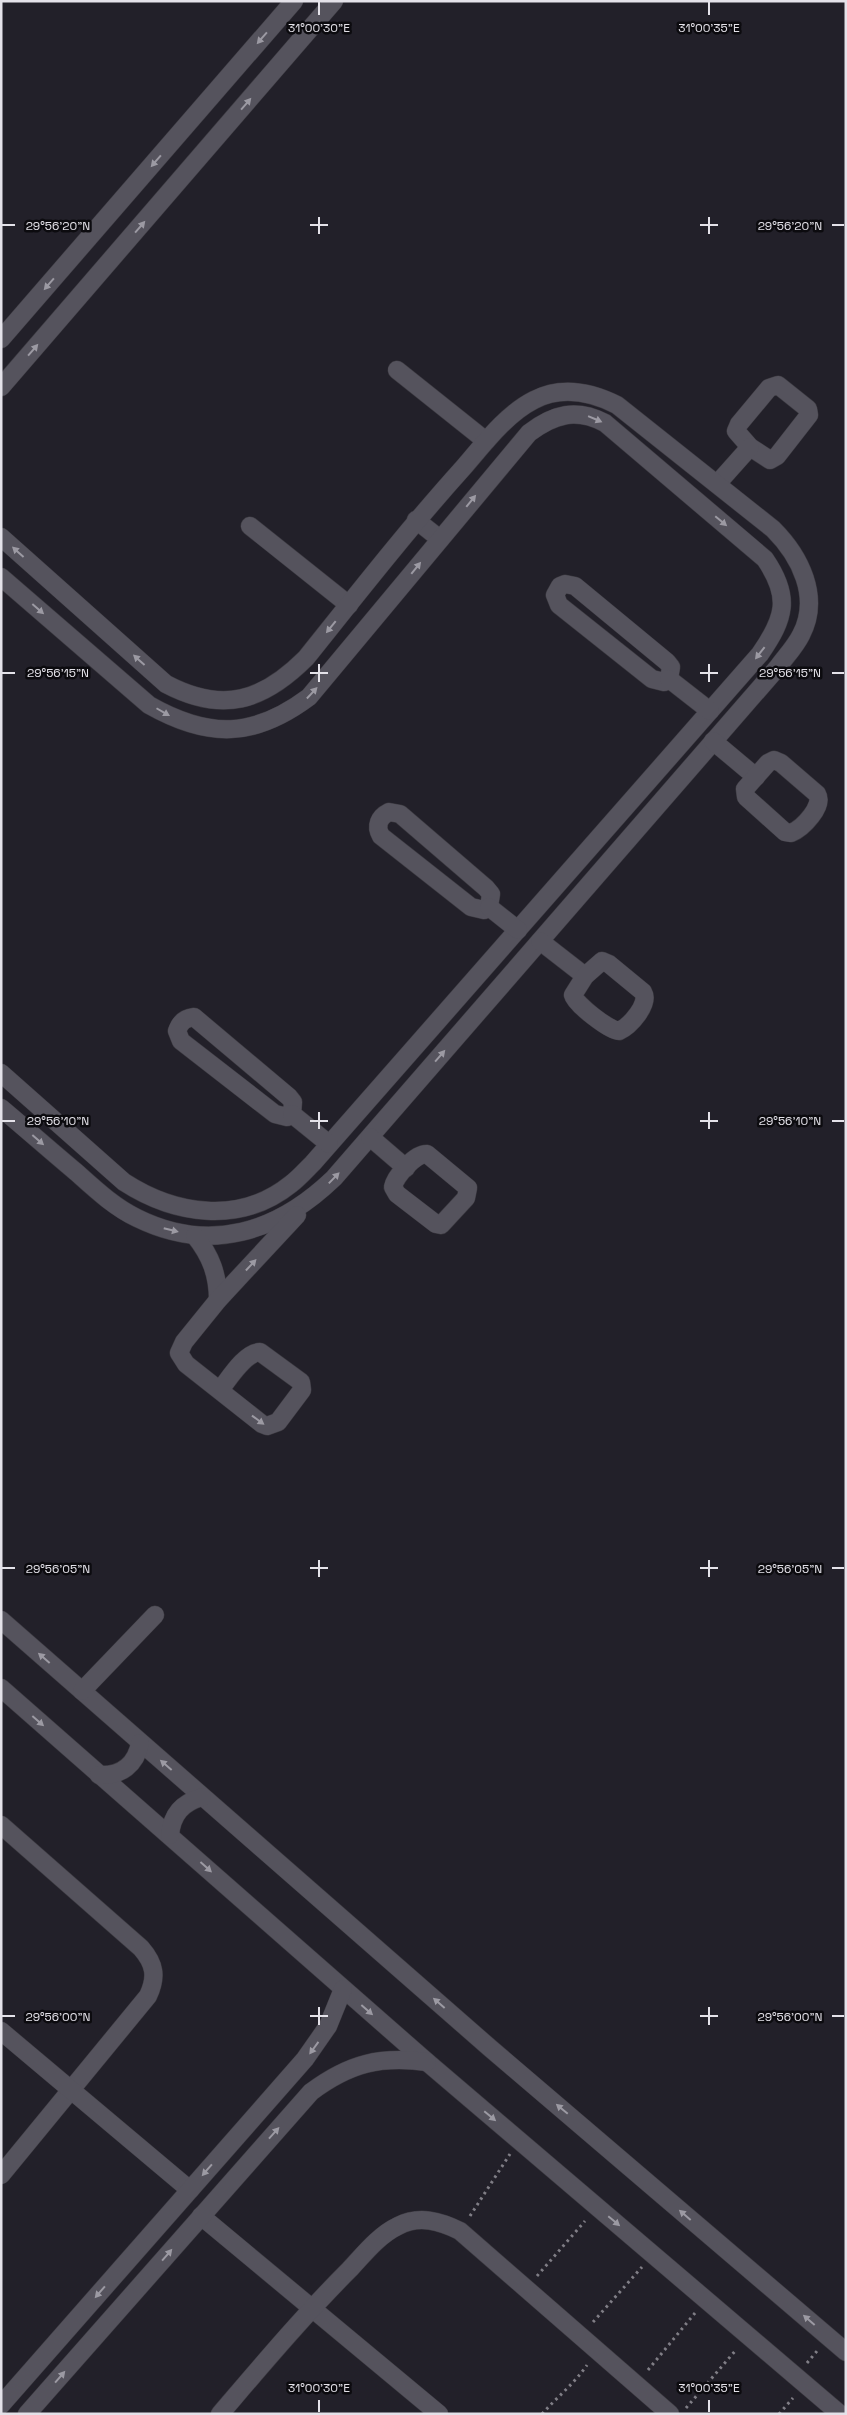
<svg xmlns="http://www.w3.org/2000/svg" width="847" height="2415" font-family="'Space Grotesk',sans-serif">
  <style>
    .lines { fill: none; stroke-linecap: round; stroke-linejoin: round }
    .minor-casing { stroke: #3c3a41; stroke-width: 19 }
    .path { stroke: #807e86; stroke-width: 3; stroke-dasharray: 2.5 4; stroke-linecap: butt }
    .minor { stroke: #55535d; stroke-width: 18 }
    .oneway { fill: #9c9aa3 }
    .ticks { fill: none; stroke: #e4e2e9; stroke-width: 2 }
    .ticks-label { font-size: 12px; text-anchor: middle; fill: #e4e2e9; stroke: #0c0b0f; stroke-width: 5; stroke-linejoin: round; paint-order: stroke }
  </style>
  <rect width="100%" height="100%" fill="#222029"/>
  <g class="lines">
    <defs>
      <g id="minor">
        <polyline points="1,339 294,1"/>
        <polyline points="397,370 486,441"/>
        <polygon points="778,385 808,409 809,415 777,456 770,460 750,447 736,431 739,424 769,388"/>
        <polyline points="1,387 334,1"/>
        <polyline points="717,484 750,447"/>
        <polyline points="416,520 440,539"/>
        <polyline points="250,526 349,605"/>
        <path d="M1 537 166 684C223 714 263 701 306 658 358 593 408 529 463 468 483 445 506 414 534 400 561 386 591 392 617 405L773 529C800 556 821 597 801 635 795 647 786 656 778 667L334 1178C278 1232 210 1254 137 1218 114 1207 95 1189 76 1172 51 1151 26 1129 1 1108"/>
        <path d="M1 577 149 705C209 739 254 738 309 697L529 433C554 414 576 408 605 423L765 559C791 597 785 618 760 654L313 1163C306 1170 299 1178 291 1184 240 1225 175 1215 124 1182L1 1073"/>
        <polygon points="565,584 575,586 667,662 671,667 669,679 664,682 652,679 559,605 555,595 560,586"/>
        <polyline points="669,679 710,711"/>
        <polyline points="713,741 756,777"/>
        <path d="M774 760 781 763 817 794C824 806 803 828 791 833L785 832 746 797 745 789 768 763Z"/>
        <path d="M389 812 400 814 486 888 491 894 489 907 484 910 471 907 381 836C375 826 379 817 389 812Z"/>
        <polyline points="489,907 518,930"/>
        <polyline points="540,941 585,976"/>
        <path d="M602 961 609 964 643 992C650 1004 630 1026 619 1031 610 1031 575 1004 573 995L585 976Z"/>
        <path d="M194 1017 289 1097 293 1102 292 1114 287 1117 275 1114 181 1041 177 1031C180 1022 185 1018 194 1017Z"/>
        <polyline points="292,1114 329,1144"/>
        <polyline points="370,1137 406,1168"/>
        <path d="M427 1154 468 1188 466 1198 441 1225 436 1224 397 1194 393 1187C395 1177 415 1153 427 1154Z"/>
        <path d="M195 1236C211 1256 218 1275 218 1300"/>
        <path d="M220 1390C229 1379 244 1353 260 1352L301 1382 302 1390 278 1422 267 1426 262 1424 186 1364 179 1353 184 1342 218 1300 297 1215"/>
        <polyline points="1,1620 490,2048 846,2352"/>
        <polyline points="1,1688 427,2062 840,2414"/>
        <polyline points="82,1691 155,1615"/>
        <path d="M99 1775C121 1776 136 1765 140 1743"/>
        <path d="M1 1825 141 1948C155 1964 157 1977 148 1996L1 2175"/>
        <path d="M170 1835C172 1814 182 1803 202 1797"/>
        <polyline points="1,2031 190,2190"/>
        <polyline points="201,2216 439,2414"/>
        <polyline points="1,2405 305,2059 328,2026 343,1989"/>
        <path d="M27 2414 311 2092C350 2063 380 2056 427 2062"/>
        <path d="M220 2414C262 2365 304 2315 350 2269 364 2254 379 2235 398 2226 419 2215 440 2221 460 2231L670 2414"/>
      </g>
    </defs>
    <use href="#minor" class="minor-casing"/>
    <g class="path">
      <polyline points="470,2216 510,2154"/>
      <polyline points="537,2276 585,2221"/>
      <polyline points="593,2322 642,2267"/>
      <polyline points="807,2363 817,2351"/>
      <polyline points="648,2370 695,2313"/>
      <polyline points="686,2408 736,2350"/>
      <path d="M542 2414C557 2397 574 2384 587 2365"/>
      <polyline points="779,2414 793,2398"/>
    </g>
    <use href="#minor" class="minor"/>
  </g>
  <defs><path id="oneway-solid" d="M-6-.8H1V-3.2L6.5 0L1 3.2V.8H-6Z" transform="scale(1.25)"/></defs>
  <g class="oneway">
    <use href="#oneway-solid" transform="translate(262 38) rotate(131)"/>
    <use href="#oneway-solid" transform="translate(246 104) rotate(-49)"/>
    <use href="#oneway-solid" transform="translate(156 161) rotate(131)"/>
    <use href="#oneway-solid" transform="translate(140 227) rotate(-49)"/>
    <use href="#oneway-solid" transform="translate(49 284) rotate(131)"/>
    <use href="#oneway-solid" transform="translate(33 350) rotate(-49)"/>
    <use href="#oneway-solid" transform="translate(595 419) rotate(23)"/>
    <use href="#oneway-solid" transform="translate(471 501) rotate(-51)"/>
    <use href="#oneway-solid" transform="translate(721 521) rotate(40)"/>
    <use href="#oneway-solid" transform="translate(18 552) rotate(-138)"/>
    <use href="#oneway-solid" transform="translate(416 568) rotate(-51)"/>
    <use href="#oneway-solid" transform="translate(38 609) rotate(41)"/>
    <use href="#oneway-solid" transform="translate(331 627) rotate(129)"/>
    <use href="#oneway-solid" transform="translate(760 653) rotate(128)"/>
    <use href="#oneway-solid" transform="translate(139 660) rotate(-138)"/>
    <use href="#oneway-solid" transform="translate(312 693) rotate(-47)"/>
    <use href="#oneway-solid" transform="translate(163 712) rotate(30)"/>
    <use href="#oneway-solid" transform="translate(440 1056) rotate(-49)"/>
    <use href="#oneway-solid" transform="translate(38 1140) rotate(41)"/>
    <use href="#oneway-solid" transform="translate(334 1178) rotate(-46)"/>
    <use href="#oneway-solid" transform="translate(171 1230) rotate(14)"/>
    <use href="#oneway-solid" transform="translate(251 1265) rotate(-47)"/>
    <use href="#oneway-solid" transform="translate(258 1420) rotate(36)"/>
    <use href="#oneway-solid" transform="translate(44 1658) rotate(-139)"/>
    <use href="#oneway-solid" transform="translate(38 1721) rotate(41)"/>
    <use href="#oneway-solid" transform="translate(166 1765) rotate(-139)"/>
    <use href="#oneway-solid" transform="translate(206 1867) rotate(42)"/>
    <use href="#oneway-solid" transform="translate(439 2003) rotate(-139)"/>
    <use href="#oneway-solid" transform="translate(367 2010) rotate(41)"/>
    <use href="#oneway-solid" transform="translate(314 2048) rotate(126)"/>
    <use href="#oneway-solid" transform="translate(562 2109) rotate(-140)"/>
    <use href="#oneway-solid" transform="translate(490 2116) rotate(40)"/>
    <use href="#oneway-solid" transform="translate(274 2133) rotate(-48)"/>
    <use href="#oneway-solid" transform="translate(207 2170) rotate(131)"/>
    <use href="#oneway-solid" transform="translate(685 2215) rotate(-139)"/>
    <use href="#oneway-solid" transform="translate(614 2221) rotate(40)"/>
    <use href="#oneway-solid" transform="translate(167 2255) rotate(-49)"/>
    <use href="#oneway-solid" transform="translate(100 2292) rotate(131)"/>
    <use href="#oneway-solid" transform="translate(809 2320) rotate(-139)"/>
    <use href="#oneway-solid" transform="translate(60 2377) rotate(-49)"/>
  </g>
  <path class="ticks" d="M319 2V15M709 2V15M319 217V234M709 217V234M2 225H15M310 225H328M700 225H718M832 225H844M319 664V682M709 664V682M2 673H15M310 673H328M700 673H718M832 673H844M319 1112V1129M709 1112V1129M2 1121H15M310 1121H328M700 1121H718M832 1121H844M319 1560V1577M709 1560V1577M2 1568H15M310 1568H328M700 1568H718M832 1568H844M319 2007V2025M709 2007V2025M2 2016H15M310 2016H328M700 2016H718M832 2016H844M319 2400V2412M709 2400V2412"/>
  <g class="ticks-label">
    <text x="319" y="32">31°00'30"E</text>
    <text x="709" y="32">31°00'35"E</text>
    <text x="58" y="230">29°56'20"N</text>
    <text x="790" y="230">29°56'20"N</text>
    <text x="58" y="677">29°56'15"N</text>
    <text x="790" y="677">29°56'15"N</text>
    <text x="58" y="1125">29°56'10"N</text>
    <text x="790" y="1125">29°56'10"N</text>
    <text x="58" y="1573">29°56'05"N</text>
    <text x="790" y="1573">29°56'05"N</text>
    <text x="58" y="2021">29°56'00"N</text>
    <text x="790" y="2021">29°56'00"N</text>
    <text x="319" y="2392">31°00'30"E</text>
    <text x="709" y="2392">31°00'35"E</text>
  </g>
  <rect width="847" height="2415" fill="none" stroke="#e4e2e9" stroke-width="5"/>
</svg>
